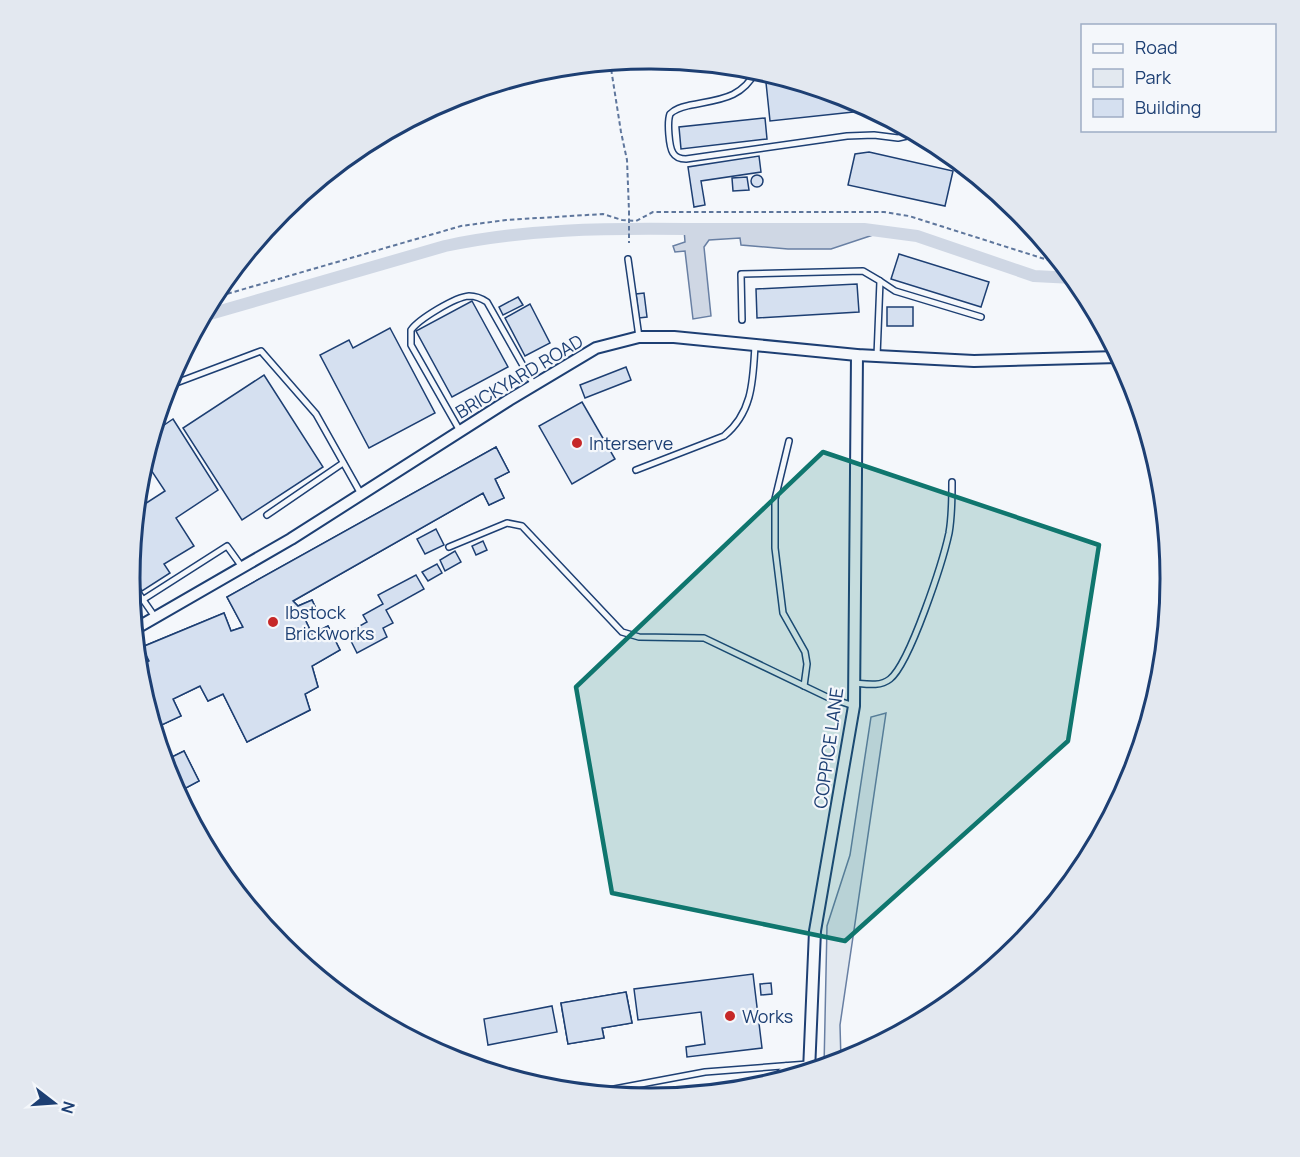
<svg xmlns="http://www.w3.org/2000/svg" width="1300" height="1157" font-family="Manrope,sans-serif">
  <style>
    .green { fill: #e3e9f0; stroke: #687fa3; stroke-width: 1.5 }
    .water { fill: #cfd7e4; stroke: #687fa3; stroke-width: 1.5 }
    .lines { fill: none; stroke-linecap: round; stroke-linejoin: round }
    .canal { stroke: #cfd7e4; stroke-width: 12 }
    .building { fill: #d5e0f0; stroke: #1d3f73; stroke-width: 1.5 }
    .lane-casing { stroke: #1d3f73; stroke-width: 8 }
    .street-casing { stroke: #1d3f73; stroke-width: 14 }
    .path { stroke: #5e769c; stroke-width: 2; stroke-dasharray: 4.5 3; stroke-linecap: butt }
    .lane { stroke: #f4f7fb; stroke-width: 5 }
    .street { stroke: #f4f7fb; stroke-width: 10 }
    .path-bridge { stroke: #5e769c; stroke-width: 2; stroke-dasharray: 4.5 3; stroke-linecap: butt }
    .marked { fill: #0f766e; fill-opacity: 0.2; stroke: #0f766e; stroke-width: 4.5; stroke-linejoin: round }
    .poi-dot { fill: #c62828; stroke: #f4f7fb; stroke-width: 2 }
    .labels { text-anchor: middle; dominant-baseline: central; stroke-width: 4.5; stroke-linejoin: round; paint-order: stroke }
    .street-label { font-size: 18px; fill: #1d3f73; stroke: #f4f7fb }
    .poi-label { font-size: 18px; fill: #1d3f73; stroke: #f4f7fb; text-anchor: start }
    .rim { fill: none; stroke: #1d3f73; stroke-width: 3 }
  </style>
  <rect width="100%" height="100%" fill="#f4f7fb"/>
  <polygon class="green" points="886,713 840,1025 841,1061 824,1067 827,926 850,855 871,717"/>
  <polygon class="water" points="684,229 864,229 885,231 831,249 788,249 741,245 740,238 709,240 704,247 711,316 693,319 685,251 675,252 673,246 685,242"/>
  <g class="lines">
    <path class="canal" d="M203 316 445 246C524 229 605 228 686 229 745 229 805 229 864 229L917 236 1034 276 1073 278"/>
  </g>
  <g class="building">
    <polygon points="765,73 849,98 872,110 770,121"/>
    <polygon points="765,118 767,139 681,149 679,127"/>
    <polygon points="869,152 953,171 945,206 848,185 855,154"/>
    <polygon points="759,156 761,172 701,181 705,205 694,207 688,167"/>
    <circle cx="757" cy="181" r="6"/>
    <polygon points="747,177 749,190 733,191 732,178"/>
    <polygon points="899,254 989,282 981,307 891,279"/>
    <polygon points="857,284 859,312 757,318 756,289"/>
    <polygon points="644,293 647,317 639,318 636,294"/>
    <polygon points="518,297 523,305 503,315 499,307"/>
    <polygon points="472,301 508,367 452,397 416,331"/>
    <polygon points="530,304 550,343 525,356 505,318"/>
    <rect x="887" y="307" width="26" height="19"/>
    <polygon points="390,328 435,413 369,448 320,355 349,340 353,348"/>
    <polygon points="626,367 631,380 585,398 580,385"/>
    <polygon points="264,375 323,467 242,520 183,428"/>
    <polygon points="582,402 615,459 572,484 539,426"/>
    <polygon points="173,419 218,490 176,518 194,546 164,564 170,573 142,591 131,573 137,509 165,491 145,461 154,432"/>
    <polygon points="496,447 509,472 495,479 504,498 489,505 483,493 293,601 298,606 312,600 317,611 304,617 312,634 328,626 340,650 312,666 318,687 305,694 310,710 247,742 223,694 208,701 200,686 173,699 181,716 157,727 172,757 184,751 199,781 184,789 169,759 165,761 140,680 139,666 149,661 142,647 224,613 231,631 243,627 227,597"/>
    <polygon points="496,447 509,472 495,479 504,498 489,505 483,493 293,601 298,606 312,600 317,611 304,617 312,634 328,626 340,650 312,666 318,687 305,694 310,710 247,742 223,694 208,701 200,686 173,699 181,716 157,727 172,757 184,751 199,781 184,789 169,759 165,761 140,680 139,666 149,661 142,647 224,613 231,631 243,627 227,597"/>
    <polygon points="436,529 444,545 425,554 417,539"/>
    <polygon points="483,541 487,550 476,555 472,546"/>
    <polygon points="455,551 461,562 445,571 440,560"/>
    <polygon points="437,564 442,573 428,581 422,572"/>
    <polygon points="416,575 424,589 386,610 393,623 383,628 387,637 357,653 347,633 367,622 363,615 383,604 378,595"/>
    <polygon points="753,974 762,1048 687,1057 686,1047 705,1044 701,1012 638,1020 634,989"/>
    <polygon points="771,983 772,994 761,995 760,984"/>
    <polygon points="626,992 632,1023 602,1028 604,1038 568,1044 561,1003"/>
    <polygon points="626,992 632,1023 602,1028 604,1038 568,1044 561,1003"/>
    <polygon points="552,1006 557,1032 488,1045 484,1019"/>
    <polygon points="695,1087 696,1094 650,1098 636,1097 636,1094"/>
  </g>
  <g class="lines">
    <defs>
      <g id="lane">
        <path d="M757 70C741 99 721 99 691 105 683 107 676 108 670 114 667 122 669 147 673 153 676 158 681 159 686 159L847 136 874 135 898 138 907 136 912 132"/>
        <polyline points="628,259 639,337"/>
        <polyline points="880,281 895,291 981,317"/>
        <polyline points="742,320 741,274 863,271 880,281 877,356"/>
        <polyline points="168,386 261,351 316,414 361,494"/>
        <path d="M460 431 411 345V330C419 319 455 297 469 296 476 296 481 298 487 302L534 385"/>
        <polyline points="789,441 775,499 775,548 783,613 805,652 807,664 804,686"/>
        <path d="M636 470 724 436C753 412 753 380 755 345"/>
        <polyline points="267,515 343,463"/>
        <polyline points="449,547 507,523 522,526 622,632 639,637 704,638 827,697 854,706"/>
        <polyline points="130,581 155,617"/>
        <polyline points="144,599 227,546 242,567"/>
        <path d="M854 683C866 684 880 687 890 679 910 663 943 561 949 533 952 516 952 500 952 482"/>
        <polyline points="771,1083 786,1066"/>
        <polyline points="593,1093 705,1072 808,1064"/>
      </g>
      <g id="street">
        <polyline points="135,629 291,539 509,400 596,348 639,337 674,337 857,355 974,361 1118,357"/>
        <polyline points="809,1071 815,931 854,706 857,355"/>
      </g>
    </defs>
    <use href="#lane" class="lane-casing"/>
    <use href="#street" class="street-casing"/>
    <g class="path">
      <polyline points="610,62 621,132 627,160 629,211"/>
      <polyline points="213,298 461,226 506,220 603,214 622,220 636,221 653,212 884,212 909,216 1051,261 1059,261"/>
    </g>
    <use href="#lane" class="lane"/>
    <use href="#street" class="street"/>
    <polyline class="path-bridge" points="629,211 629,243"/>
  </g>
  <path class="marked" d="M823 452 1099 545 1068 741 845 941 612 893 576 687Z"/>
  <g class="poi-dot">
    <circle cx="577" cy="443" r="6"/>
    <circle cx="273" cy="622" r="6"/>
    <circle cx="730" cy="1016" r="6"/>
  </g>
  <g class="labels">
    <g class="street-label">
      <text transform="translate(519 376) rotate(-31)">BRICKYARD ROAD</text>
      <text transform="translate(828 748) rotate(-82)">COPPICE LANE</text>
    </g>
    <g class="poi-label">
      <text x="589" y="443">Interserve</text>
      <text x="285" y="612">Ibstock<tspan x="285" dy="21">Brickworks</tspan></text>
      <text x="742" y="1016">Works</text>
    </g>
  </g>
  <path d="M0 0H1300V1157H0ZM649 69H651A509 509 0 0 1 1160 578V579A509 509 0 0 1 651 1088H649A509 509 0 0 1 140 579V578A509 509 0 0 1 649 69Z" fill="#e3e8f0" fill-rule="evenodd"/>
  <path class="rim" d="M649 69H651A509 509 0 0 1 1160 578V579A509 509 0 0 1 651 1088H649A509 509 0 0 1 140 579V578A509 509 0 0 1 649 69Z"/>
  <rect x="1081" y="24" width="195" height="108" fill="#f4f7fb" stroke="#9eadc5" stroke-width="1.5"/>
  <rect x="1093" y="44" width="30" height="9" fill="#f4f7fb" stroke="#9eadc5" stroke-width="1.5"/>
  <text x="1135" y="54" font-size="18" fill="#1d3f73">Road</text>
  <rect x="1093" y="69" width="30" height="18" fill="#e3e9f0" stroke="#9eadc5" stroke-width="1.5"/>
  <text x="1135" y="84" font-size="18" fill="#1d3f73">Park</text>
  <rect x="1093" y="99" width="30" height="18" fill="#d5e0f0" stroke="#9eadc5" stroke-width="1.5"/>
  <text x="1135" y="114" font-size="18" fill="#1d3f73">Building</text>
  <g transform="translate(54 1103) rotate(107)" stroke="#f4f7fb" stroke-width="4.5" paint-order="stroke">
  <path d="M0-4.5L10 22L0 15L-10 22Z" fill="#1d3f73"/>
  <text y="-9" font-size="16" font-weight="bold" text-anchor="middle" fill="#1d3f73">N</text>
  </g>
</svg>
